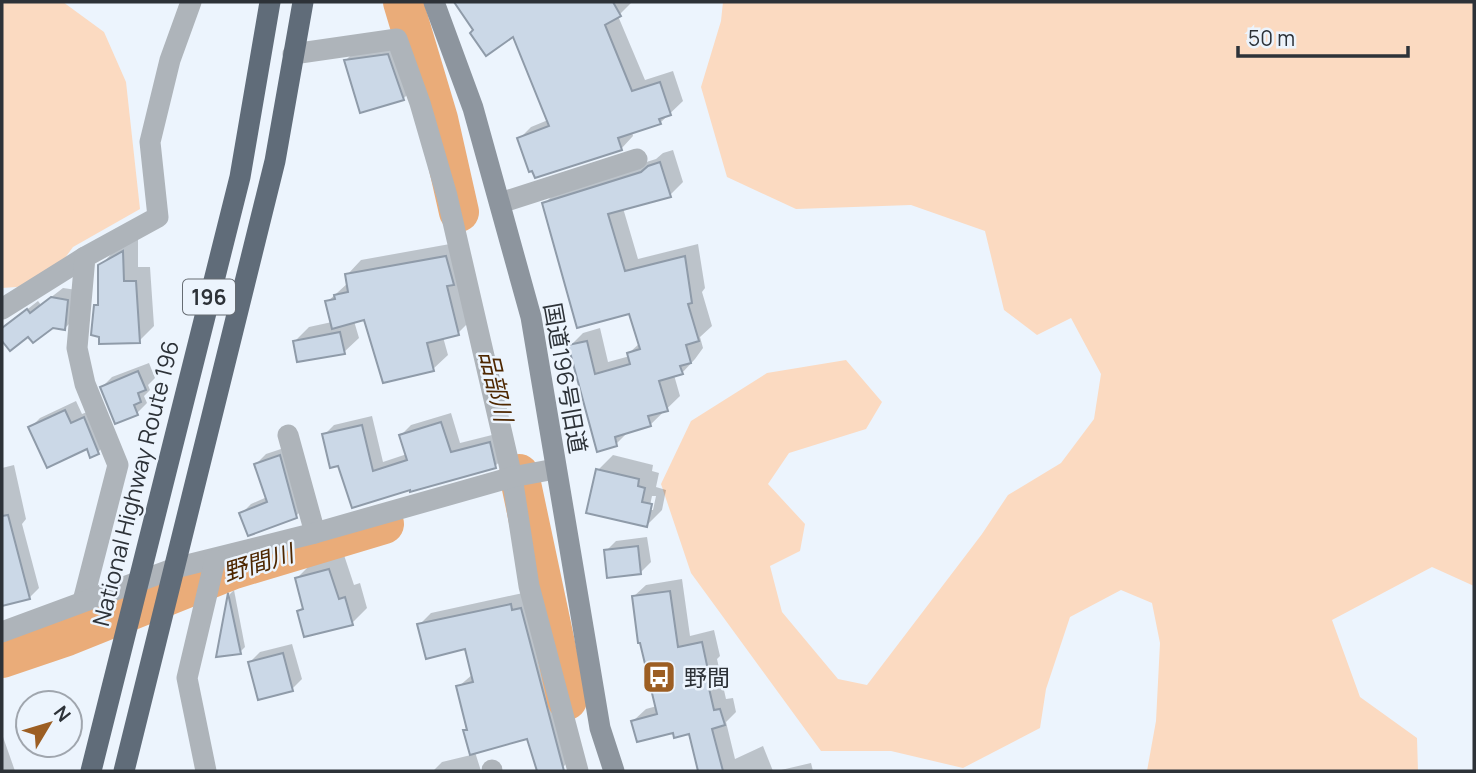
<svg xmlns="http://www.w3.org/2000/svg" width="1476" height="773" font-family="Manrope,'Noto Sans JP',sans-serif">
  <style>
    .green { fill: #fbdac1 }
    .shadow { fill: #0003; fill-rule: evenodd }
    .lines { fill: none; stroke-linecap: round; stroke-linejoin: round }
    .river { stroke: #eaac79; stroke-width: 40 }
    .building { fill: #cbd8e7; stroke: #8f9ba9; stroke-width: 2 }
    .street { stroke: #aeb4ba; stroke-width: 21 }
    .secondary { stroke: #8d959e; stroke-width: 21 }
    .highway { stroke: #606c79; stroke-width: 21 }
    .labels { text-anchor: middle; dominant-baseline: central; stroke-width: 5; stroke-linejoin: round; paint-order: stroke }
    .shield { fill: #ecf4fd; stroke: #666c73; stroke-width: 2 }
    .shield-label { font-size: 21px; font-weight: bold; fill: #2d3238 }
    .street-label { font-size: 23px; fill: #2d3238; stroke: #ecf4fd }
    .poi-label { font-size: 23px; fill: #2d3238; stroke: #ecf4fd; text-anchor: start }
    .water-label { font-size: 24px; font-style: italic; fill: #4e2700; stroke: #ecf4fd }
  </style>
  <rect width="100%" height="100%" fill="#ecf4fd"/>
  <g class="green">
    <polygon points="2,2 63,2 104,32 126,82 140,209 73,247 45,285 2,288"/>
    <polygon points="723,2 1474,2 1474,586 1432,567 1332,620 1360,697 1417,738 1418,771 1147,771 1156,721 1160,643 1152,603 1121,590 1070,617 1046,689 1040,728 963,768 891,751 821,751 691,573 661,484 691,421 767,373 846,360 882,402 866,429 789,453 768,484 805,524 800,551 770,566 782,612 838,679 867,685 982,534 1008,495 1061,463 1094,419 1101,374 1071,318 1037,335 1004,310 985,231 911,205 796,209 727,177 701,87 721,21"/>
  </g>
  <g class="shadow">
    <polygon points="461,2 632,2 618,16 645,80 673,71 683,101 660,123 632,132 633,136 621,149 519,139 531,127 548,120 513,35 475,30 458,5"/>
    <polygon points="403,39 419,83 404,98 361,111 346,60 361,45"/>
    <polygon points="673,150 683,182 670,195 623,208 638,259 698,244 705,288 702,292 712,326 700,337 703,348 695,359 682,373 674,375 680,396 650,425 630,430 616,444 570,346 583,333 600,328 608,362 630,356 629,353 640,343 630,311 544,204 558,190 656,159 663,153"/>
    <polygon points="138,238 138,267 150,267 154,326 139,341 96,305 100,301 100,266 115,250"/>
    <polygon points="461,242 472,319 458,333 443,337 448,355 433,369 365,318 354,321 359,338 344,352 295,341 309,327 332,322 327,302 348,283 347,275 361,260"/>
    <polygon points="63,288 77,290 75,318 65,328 52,326 29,335 10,349 2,338 2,329 38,301 41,305"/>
    <polygon points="149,363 155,378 148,385 150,390 144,396 147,403 137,413 116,422 102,387 112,377"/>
    <polygon points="76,401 82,414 95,409 108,442 98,452 30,428 40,418"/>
    <polygon points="451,413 460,443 500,433 506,456 495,466 412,490 339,464 324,435 334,425 372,416 383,462 407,454 401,435 411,425"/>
    <polygon points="290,446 306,506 296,516 241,514 251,504 267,497 256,464 266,454"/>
    <path d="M613 455 653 465 652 471 659 473 656 487 666 490 662 510 647 525 598 470ZM652 496H656L653 510H649Z"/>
    <polygon points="14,465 26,519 22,524 39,588 29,598 2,605 2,468"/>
    <polygon points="647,537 651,562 641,572 606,551 616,541"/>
    <polygon points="344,555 354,585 360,583 367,608 352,623 299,611 304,606 297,578 312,563"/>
    <polygon points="682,579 690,636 714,630 720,656 717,659 726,699 733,698 736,712 726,722 735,759 763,746 773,771 700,771 690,732 674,731 633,721 646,709 657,706 633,597 646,585"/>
    <polygon points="234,590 245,647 240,652 219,655 230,594"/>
    <polygon points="523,593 575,755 563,767 539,771 528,737 475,752 481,771 433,771 442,762 471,755 458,687 473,674 466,646 419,625 431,613"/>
    <polygon points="292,644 302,679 292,689 250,662 260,652"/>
    <polygon points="2,734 15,771 2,771"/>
    <polygon points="811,763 813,771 780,771 781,770"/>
  </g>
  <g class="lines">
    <g class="river">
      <polyline points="403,2 438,119 459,212"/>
      <polyline points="519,474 567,700"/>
      <polyline points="2,658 67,636 234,569 384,524"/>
    </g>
  </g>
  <g class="building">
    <polygon points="454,2 613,2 621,16 605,25 632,91 660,82 671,115 659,119 661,124 618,138 622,150 535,178 532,171 529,172 517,138 549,126 513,37 486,56 470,33 473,30"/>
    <polygon points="388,54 404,100 360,113 344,60"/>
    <polygon points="660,162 671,197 608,214 625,271 685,256 692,303 688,304 699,341 686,345 691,363 680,366 683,374 659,381 668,411 648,416 651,426 615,437 617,446 597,452 568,345 587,341 595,374 630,364 627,353 640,349 629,314 577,328 542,203 641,172 648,166"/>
    <polygon points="123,251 124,281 136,281 140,343 99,344 99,337 91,335 94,305 98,305 98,265"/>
    <polygon points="446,256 454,285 447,286 459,335 427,343 434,371 383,383 364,320 332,329 325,301 335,299 334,295 348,292 345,274"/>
    <polygon points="51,297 68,300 65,330 53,328 33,343 28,337 10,351 2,341 2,328 27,309 30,313"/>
    <polygon points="340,332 345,354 297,362 293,341"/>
    <polygon points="138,371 146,390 138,393 141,402 134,405 138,415 115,424 100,387"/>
    <polygon points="65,410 71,423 84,417 99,454 90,458 87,449 47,468 28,427"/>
    <polygon points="441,422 451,452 490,442 496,468 410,492 410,490 352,508 338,466 330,468 322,434 362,425 373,471 407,460 399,435"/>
    <polygon points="280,455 297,518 248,536 239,513 267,502 254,464"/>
    <polygon points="596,469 639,479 638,486 645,488 642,502 652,504 647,527 586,513"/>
    <polygon points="8,515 30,599 2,606 2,516"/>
    <polygon points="638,546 641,574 607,578 604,550"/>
    <polygon points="329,569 339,599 345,597 353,625 304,637 297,611 303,609 295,578"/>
    <polygon points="670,591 678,647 702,642 708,670 705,671 714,710 720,709 725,725 712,729 723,771 698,771 689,734 674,738 673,733 637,742 631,721 657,714 640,643 638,643 632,596"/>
    <polygon points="228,593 241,654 216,657"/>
    <polygon points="511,604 512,610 521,608 564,771 537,771 527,739 470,755 463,730 467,730 456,686 473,682 465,649 426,659 417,624"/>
    <polygon points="283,653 293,691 258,700 248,662"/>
  </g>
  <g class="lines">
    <g class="street">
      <polyline points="293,54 397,39 420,103 447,196 512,477 529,586 578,771"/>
      <polyline points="500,203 637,159"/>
      <polyline points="2,309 85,257"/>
      <polyline points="288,435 315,533"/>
      <polyline points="83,601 118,465 85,384 77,348 85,257 158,217 150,142 170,60 191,2"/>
      <polyline points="2,632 175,568 315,533 512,477 555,469"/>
      <polyline points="492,770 492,771"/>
      <polyline points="206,771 187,678 215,560"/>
    </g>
    <polyline class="secondary" points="434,2 473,108 531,317 600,728 614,771"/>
    <g class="highway">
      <polyline points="91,771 240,177 270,2"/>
      <polyline points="124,771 275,161 303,2"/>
    </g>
  </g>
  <defs>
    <symbol id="bus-square" viewBox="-11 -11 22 22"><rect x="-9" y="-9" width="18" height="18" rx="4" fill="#9c5e23" stroke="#ecf4fd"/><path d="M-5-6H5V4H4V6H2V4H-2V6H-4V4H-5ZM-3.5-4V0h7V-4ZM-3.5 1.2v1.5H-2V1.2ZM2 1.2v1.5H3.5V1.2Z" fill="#fff"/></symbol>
  </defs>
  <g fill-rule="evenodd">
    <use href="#bus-square" x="640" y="658" width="38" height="38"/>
  </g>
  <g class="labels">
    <rect class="shield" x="183" y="279.5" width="52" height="35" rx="5"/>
    <g class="shield-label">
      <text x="209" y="297">196</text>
    </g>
    <g class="street-label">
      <text transform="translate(566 378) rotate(80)">国道196号旧道</text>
      <text transform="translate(135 483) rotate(-76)">National Highway Route 196</text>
    </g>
    <g class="poi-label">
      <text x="684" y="677">野間</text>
    </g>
    <g class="water-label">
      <text transform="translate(497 386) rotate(77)">品部川</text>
      <text transform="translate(258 562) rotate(-17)">野間川</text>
    </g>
  </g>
  <rect width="1476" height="773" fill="none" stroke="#2d3238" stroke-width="7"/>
  <g transform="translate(49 724) rotate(52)"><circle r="33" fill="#ecf4fd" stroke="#a0a6ae" stroke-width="2"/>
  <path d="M0-5L12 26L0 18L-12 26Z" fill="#9c5e23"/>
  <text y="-10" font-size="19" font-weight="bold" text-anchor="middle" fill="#2d3238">N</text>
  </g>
  <path d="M1238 46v10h170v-10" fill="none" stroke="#2d3238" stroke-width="3.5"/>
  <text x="1248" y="46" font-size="21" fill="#2d3238" stroke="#ecf4fd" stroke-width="5" paint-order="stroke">50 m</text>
</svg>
